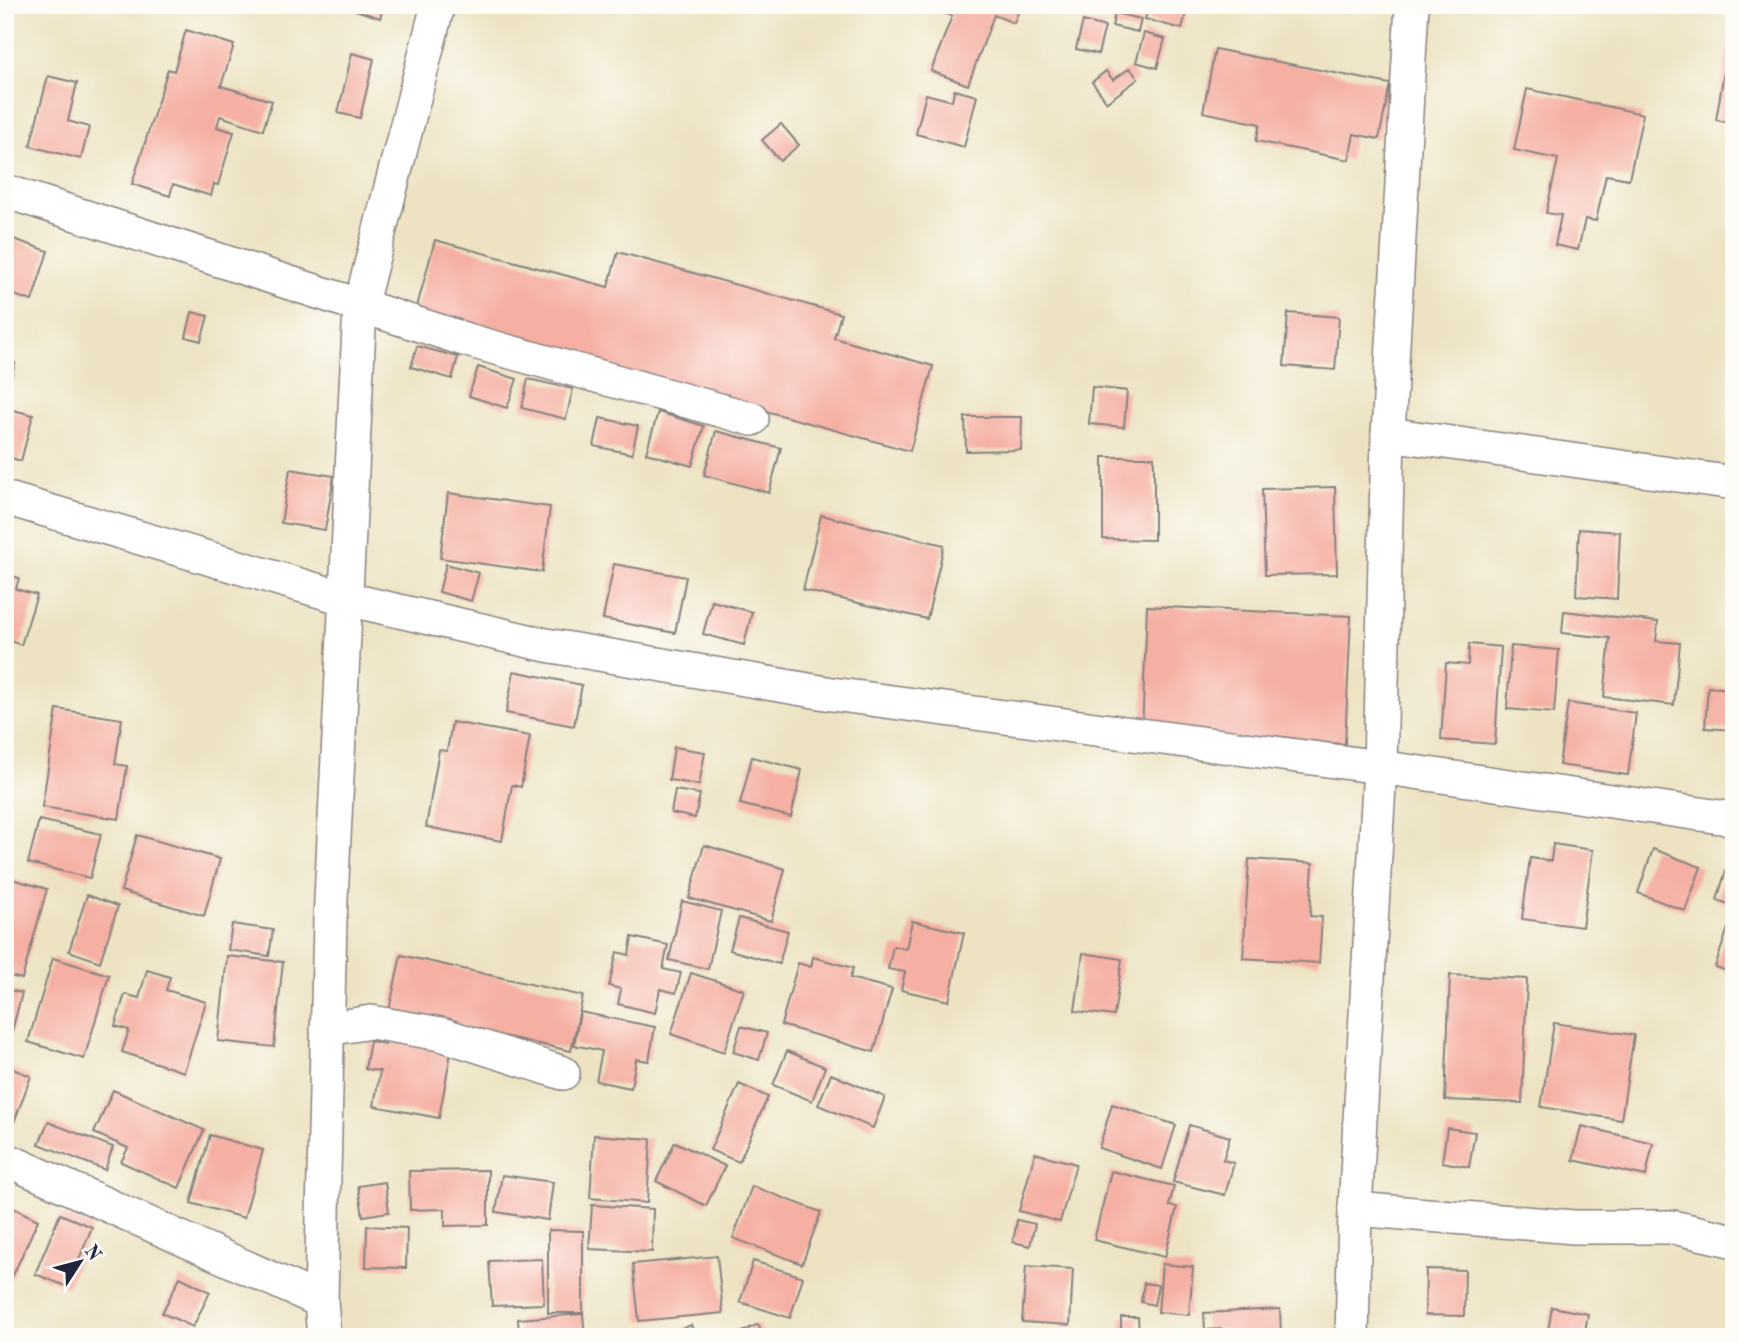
<svg xmlns="http://www.w3.org/2000/svg" width="1739" height="1342" font-family="'Old Standard TT',serif">
  <style>
    .building { fill: #f5afa3 }
    .lines { fill: none; stroke-linecap: round; stroke-linejoin: round }
    .street-casing { stroke: #88827f; stroke-width: 36 }
    .street { stroke: #fff; stroke-width: 33 }
  </style>
  <rect width="100%" height="100%" fill="#fdfcf7"/>
  <filter id="ink" filterUnits="userSpaceOnUse"><feTurbulence type="fractalNoise" baseFrequency=".0143" numOctaves="2"/><feDisplacementMap in="SourceGraphic" scale="14" xChannelSelector="R" yChannelSelector="G"/><feConvolveMatrix kernelMatrix="1 2 1 2 8 2 1 2 1" color-interpolation-filters="sRGB"/></filter>
  <filter id="wash" filterUnits="userSpaceOnUse"><feTurbulence type="fractalNoise" baseFrequency=".00686" numOctaves="4" result="noise"/><feDisplacementMap in="SourceGraphic" scale="28" xChannelSelector="R" yChannelSelector="G"/><feGaussianBlur stdDeviation="1.57" result="paint"/><feColorMatrix in="noise" values="0 0 0 0 0 0 0 0 0 0 0 0 0 0 0 0 0 1.4 0 .05"/><feComposite in="paint" operator="in"/></filter>
  <g filter="url(#wash)">
    <rect width="100%" height="100%" fill="#ede3c3"/>
    <g id="blocks">
      <g class="building">
        <polygon points="340,5 384,5 380,18"/>
        <polygon points="932,5 1021,5 1014,23 994,15 968,85 931,71 952,16 931,8"/>
        <polygon points="1149,5 1188,5 1182,29 1145,19"/>
        <polygon points="1115,13 1141,19 1138,32 1112,26"/>
        <polygon points="1083,21 1105,27 1098,54 1076,49"/>
        <polygon points="1732,24 1734,24 1734,124 1716,120"/>
        <polygon points="186,30 234,45 221,86 272,101 263,130 220,116 217,127 234,132 218,185 214,184 211,196 173,184 170,196 132,184 168,69 174,71"/>
        <polygon points="1144,33 1165,39 1157,68 1136,62"/>
        <polygon points="1215,49 1390,84 1379,139 1354,134 1349,160 1256,141 1260,124 1203,112"/>
        <polygon points="352,53 374,59 360,118 338,113"/>
        <polygon points="1130,68 1138,79 1107,102 1092,82 1106,71 1113,80"/>
        <polygon points="48,76 77,83 68,121 89,127 81,159 30,146"/>
        <polygon points="1527,89 1643,114 1629,179 1606,175 1596,221 1585,219 1578,250 1555,245 1561,215 1546,213 1558,159 1514,150"/>
        <polygon points="954,90 977,96 964,147 916,134 926,94 952,101"/>
        <polygon points="781,124 799,145 780,161 762,140"/>
        <polygon points="5,236 48,251 32,301 5,292"/>
        <polygon points="435,240 608,287 618,252 841,314 834,338 933,366 910,451 415,314"/>
        <polygon points="192,312 208,316 201,341 186,337"/>
        <polygon points="1288,313 1339,317 1335,370 1284,366"/>
        <polygon points="417,346 458,357 452,379 411,367"/>
        <polygon points="5,360 15,363 6,398 5,398"/>
        <polygon points="478,367 517,379 507,408 469,396"/>
        <polygon points="528,379 573,389 566,419 522,408"/>
        <polygon points="1092,387 1127,391 1124,427 1089,424"/>
        <polygon points="5,408 33,415 21,461 5,456"/>
        <polygon points="658,412 704,426 692,466 646,453"/>
        <polygon points="965,417 1022,417 1021,450 966,451"/>
        <polygon points="600,418 638,426 632,454 594,446"/>
        <polygon points="716,431 781,448 769,493 704,475"/>
        <polygon points="1103,457 1154,457 1154,540 1103,539"/>
        <polygon points="290,469 334,476 325,530 281,523"/>
        <polygon points="1335,487 1337,574 1265,575 1262,489"/>
        <polygon points="448,493 550,507 542,572 440,558"/>
        <polygon points="821,515 944,545 927,619 803,590"/>
        <polygon points="1579,529 1620,532 1617,599 1576,596"/>
        <polygon points="446,564 479,573 471,601 439,592"/>
        <polygon points="614,564 686,577 675,633 603,619"/>
        <polygon points="5,574 19,578 16,589 37,595 21,645 5,639"/>
        <polygon points="712,601 752,612 744,645 703,634"/>
        <polygon points="1147,606 1351,616 1345,744 1142,733"/>
        <polygon points="1564,611 1658,622 1656,641 1680,643 1674,705 1604,697 1610,638 1562,633"/>
        <polygon points="1469,644 1501,647 1495,744 1441,740 1446,663 1468,665"/>
        <polygon points="1511,646 1559,650 1554,713 1507,709"/>
        <polygon points="514,671 582,685 574,726 506,713"/>
        <polygon points="1708,687 1734,689 1734,730 1705,728"/>
        <polygon points="1568,703 1636,713 1628,775 1559,765"/>
        <polygon points="57,709 122,719 115,764 127,766 119,819 42,807"/>
        <polygon points="452,722 530,736 521,787 512,785 502,841 426,827 439,750 447,751"/>
        <polygon points="674,747 705,752 699,785 669,780"/>
        <polygon points="752,757 802,770 791,817 740,804"/>
        <polygon points="675,790 700,794 695,818 671,813"/>
        <polygon points="39,820 101,834 90,878 28,863"/>
        <polygon points="137,835 220,859 204,916 121,891"/>
        <polygon points="1553,844 1593,850 1582,927 1522,919 1530,858 1551,861"/>
        <polygon points="704,845 785,869 771,921 689,898"/>
        <polygon points="1653,849 1701,867 1685,911 1638,893"/>
        <polygon points="1249,859 1313,863 1310,916 1322,917 1319,963 1243,958"/>
        <polygon points="1729,860 1734,862 1734,906 1717,900"/>
        <polygon points="5,877 47,889 22,979 5,975"/>
        <polygon points="87,895 118,906 100,962 69,951"/>
        <polygon points="682,901 721,911 708,969 669,960"/>
        <polygon points="1734,910 1734,973 1715,967"/>
        <polygon points="739,918 788,931 779,964 730,950"/>
        <polygon points="912,921 964,933 949,1001 901,990 905,972 888,969 893,946 906,949"/>
        <polygon points="232,924 273,930 269,956 228,950"/>
        <polygon points="632,937 668,945 663,969 681,973 676,993 660,989 655,1013 618,1004 621,989 609,986 617,952 629,955"/>
        <polygon points="1083,953 1122,959 1114,1016 1075,1011"/>
        <polygon points="401,955 583,996 571,1051 389,1011"/>
        <polygon points="227,956 283,962 274,1047 218,1041"/>
        <polygon points="813,957 853,968 850,978 892,989 874,1052 781,1025 798,963 811,967"/>
        <polygon points="53,958 109,975 84,1059 28,1042"/>
        <polygon points="147,970 170,977 166,990 206,1002 184,1072 122,1052 129,1030 115,1026 125,994 139,998"/>
        <polygon points="691,973 744,990 724,1052 671,1034"/>
        <polygon points="1450,975 1527,979 1522,1103 1445,1100"/>
        <polygon points="5,989 22,993 11,1035 5,1034"/>
        <polygon points="580,1012 655,1027 649,1061 636,1059 631,1088 596,1081 602,1051 574,1045"/>
        <polygon points="1554,1023 1634,1035 1621,1120 1541,1107"/>
        <polygon points="741,1026 767,1033 759,1060 733,1052"/>
        <polygon points="385,1040 451,1052 439,1118 374,1106 380,1071 365,1069 370,1041 385,1044"/>
        <polygon points="787,1051 825,1067 812,1101 773,1085"/>
        <polygon points="5,1066 31,1076 13,1125 5,1122"/>
        <polygon points="831,1074 885,1097 873,1128 818,1105"/>
        <polygon points="739,1084 768,1097 739,1162 710,1150"/>
        <polygon points="113,1090 204,1130 179,1188 121,1162 128,1148 94,1133"/>
        <polygon points="1112,1104 1176,1125 1162,1169 1099,1148"/>
        <polygon points="48,1122 113,1147 105,1170 39,1144"/>
        <polygon points="1189,1125 1230,1137 1223,1160 1234,1163 1225,1195 1173,1182"/>
        <polygon points="1581,1126 1653,1143 1646,1176 1573,1160"/>
        <polygon points="1447,1128 1475,1132 1469,1167 1442,1162"/>
        <polygon points="210,1135 263,1150 244,1218 191,1203"/>
        <polygon points="594,1135 651,1139 647,1203 590,1198"/>
        <polygon points="675,1142 725,1166 706,1206 656,1181"/>
        <polygon points="1035,1153 1076,1164 1060,1222 1019,1211"/>
        <polygon points="488,1170 488,1225 445,1226 445,1209 410,1210 409,1171"/>
        <polygon points="1111,1171 1174,1186 1169,1206 1177,1207 1165,1257 1094,1240"/>
        <polygon points="502,1175 553,1182 548,1220 496,1212"/>
        <polygon points="385,1182 389,1212 363,1216 358,1186"/>
        <polygon points="752,1186 821,1212 802,1264 733,1238"/>
        <polygon points="5,1204 38,1220 5,1293"/>
        <polygon points="592,1205 653,1209 652,1252 589,1249"/>
        <polygon points="60,1214 92,1227 68,1287 35,1274"/>
        <polygon points="1017,1220 1035,1224 1030,1246 1013,1242"/>
        <polygon points="367,1226 407,1228 406,1268 366,1267"/>
        <polygon points="548,1230 583,1231 583,1313 548,1313"/>
        <polygon points="717,1256 723,1313 639,1321 633,1264"/>
        <polygon points="542,1259 544,1304 492,1306 489,1261"/>
        <polygon points="753,1261 803,1277 790,1318 740,1302"/>
        <polygon points="1162,1264 1193,1267 1189,1315 1158,1312"/>
        <polygon points="1026,1266 1073,1269 1070,1325 1022,1322"/>
        <polygon points="1426,1269 1465,1270 1464,1316 1425,1315"/>
        <polygon points="180,1277 210,1292 193,1327 162,1313"/>
        <polygon points="1144,1283 1158,1285 1154,1305 1141,1302"/>
        <polygon points="1552,1307 1588,1314 1584,1337 1547,1337"/>
        <polygon points="1280,1309 1281,1335 1223,1337 1222,1329 1205,1330 1204,1313"/>
        <polygon points="583,1314 585,1337 519,1337 518,1319"/>
        <polygon points="1121,1317 1138,1317 1139,1337 1121,1337"/>
        <polygon points="758,1324 764,1337 733,1337"/>
        <polygon points="691,1325 696,1337 662,1337"/>
        <polygon points="1593,1333 1663,1334 1663,1337 1593,1337"/>
      </g>
    </g>
  </g>
  <g filter="url(#ink)">
    <use href="#blocks" fill-opacity="0" stroke="#88827f" stroke-width="2"/>
    <g class="lines">
      <defs>
        <g id="street">
          <polyline points="5,191 467,340 752,419"/>
          <polyline points="1388,434 1734,483"/>
          <polyline points="5,498 347,599 546,645 832,694 1380,767 1734,819"/>
          <polyline points="327,1029 371,1022 441,1034 563,1073"/>
          <polyline points="5,1159 321,1301 330,920 360,307 438,5"/>
          <polyline points="1355,1209 1574,1227 1673,1227 1734,1241"/>
          <polyline points="321,1301 324,1337"/>
          <polyline points="1352,1337 1355,1209 1380,767 1388,434 1412,5"/>
        </g>
      </defs>
      <use href="#street" class="street-casing"/>
      <use href="#street" class="street"/>
    </g>
  </g>
  <rect width="1739" height="1342" fill="none" stroke="#fdfcf7" stroke-width="28"/>
  <g transform="translate(80 1262) rotate(54)" stroke="#fdfcf7" stroke-width="5" paint-order="stroke">
  <path d="M0-5L12 26L0 18L-12 26Z" fill="#22223b"/>
  <text y="-10" font-size="19" font-weight="bold" text-anchor="middle" fill="#22223b">N</text>
  </g>
</svg>
